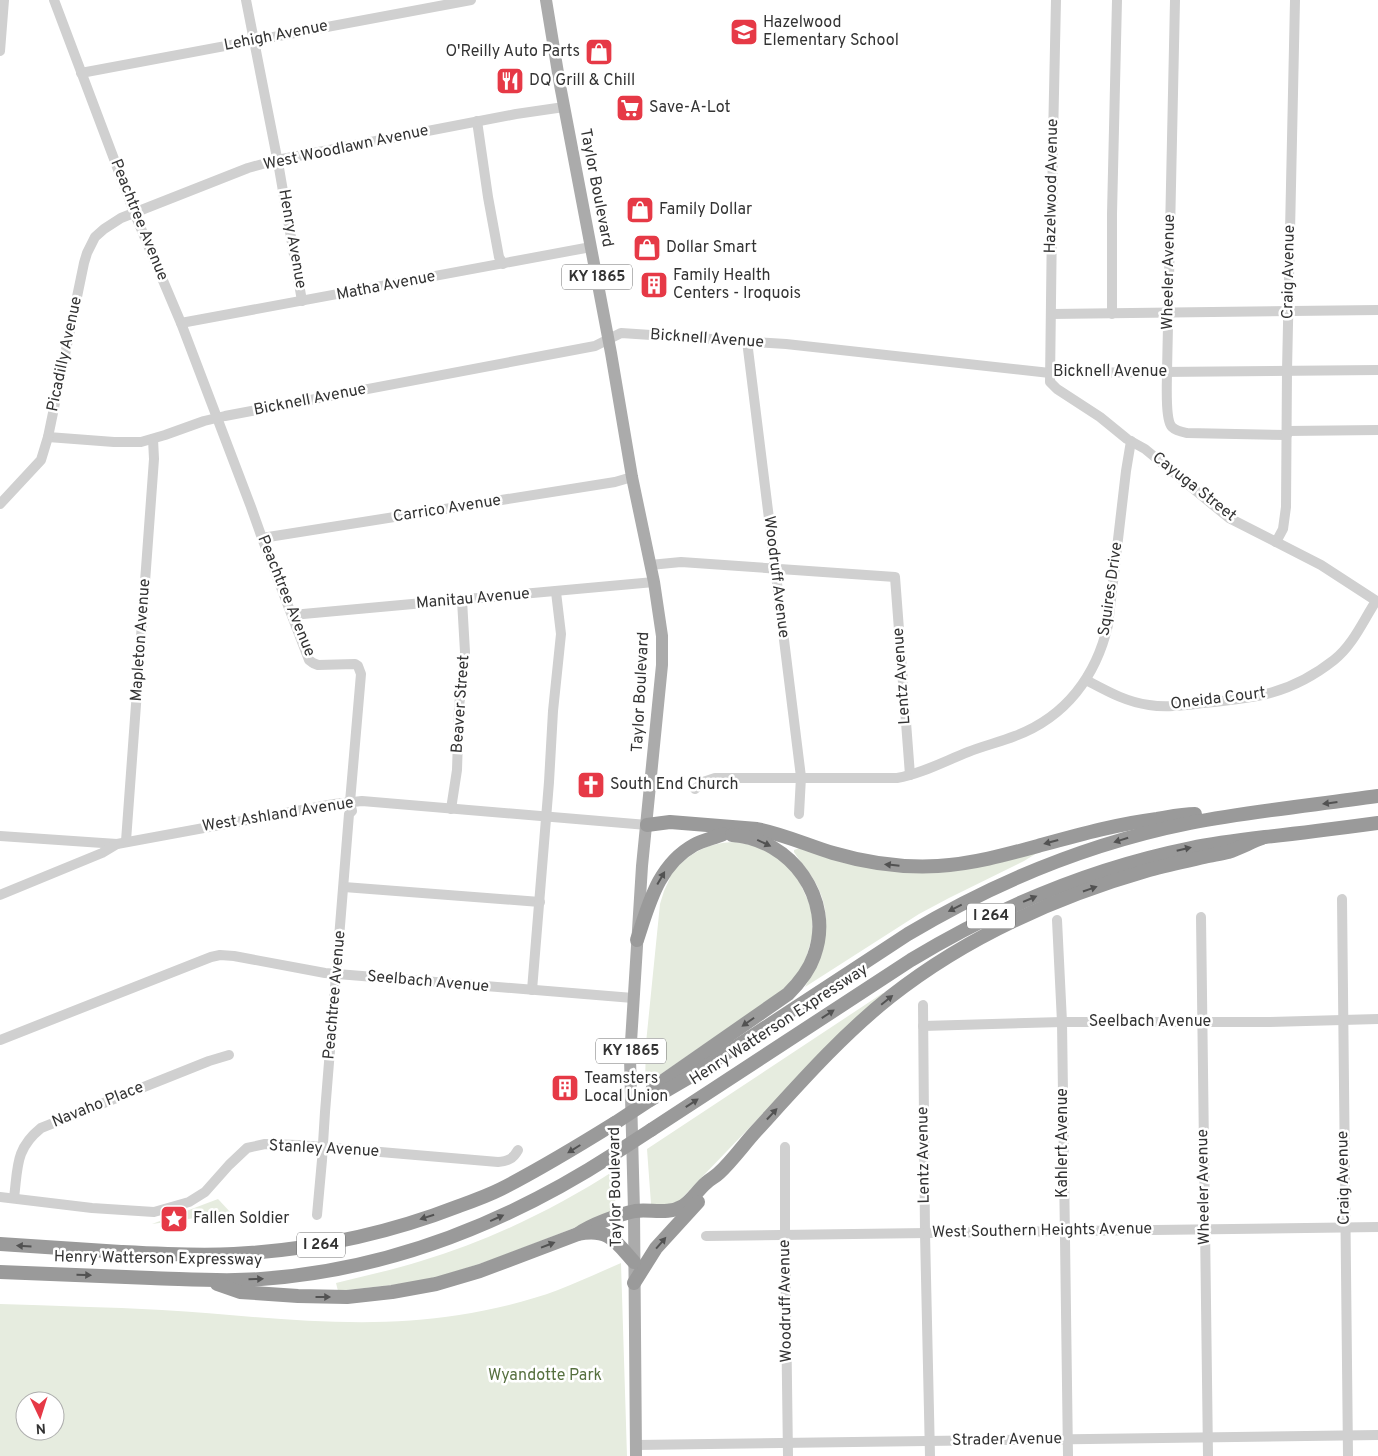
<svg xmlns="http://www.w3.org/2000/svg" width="1378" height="1456" font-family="Overpass,sans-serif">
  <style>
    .green { fill: #e6ecdf; fill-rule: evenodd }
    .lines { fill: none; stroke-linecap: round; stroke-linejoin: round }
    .minor { stroke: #d0d0d0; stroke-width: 10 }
    .major { stroke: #ababab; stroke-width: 12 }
    .highway { stroke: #9a9a9a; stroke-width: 14 }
    .highway-bridge { stroke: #9a9a9a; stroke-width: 14 }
    .oneway { fill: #525252 }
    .labels { text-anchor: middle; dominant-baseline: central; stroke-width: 5; stroke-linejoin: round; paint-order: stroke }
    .shield { fill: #fff; stroke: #707070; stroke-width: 1 }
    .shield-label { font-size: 15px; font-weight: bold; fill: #333 }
    .poi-label { font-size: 16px; fill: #333; stroke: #fff; text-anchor: start }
    .street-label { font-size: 16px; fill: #333; stroke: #fff }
    .park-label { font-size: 16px; fill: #56703f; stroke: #fff }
  </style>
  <rect width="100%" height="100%" fill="#fff"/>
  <g class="green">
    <path d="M735 842 757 846 785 862 799 881 810 905 812 915V937L806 958 801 970 783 990 645 1085 646 1043 660 904 664 891 670 878 669 875C689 854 705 843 735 842Z"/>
    <path d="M800 848 867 867 1037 853 1024 861 949 898 919 914 805 987C825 952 836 918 814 880 808 870 800 862 794 852V850Z"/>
    <polygon points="883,993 884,995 820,1054 679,1201 661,1207 651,1204 647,1149"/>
    <path d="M615 1170 616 1196 613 1213 491 1260 445 1275 409 1283 338 1291 336 1283C364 1276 393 1270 421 1261 490 1240 555 1209 615 1170Z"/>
    <polygon points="218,1199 231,1213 152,1224"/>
    <path d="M621 1263 627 1456H0V1304C54 1306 108 1307 162 1310 261 1316 360 1331 459 1315 491 1310 529 1301 558 1290 579 1282 600 1272 621 1263ZM25 1401H55V1431H25Z"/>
  </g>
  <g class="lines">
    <g class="minor">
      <polyline points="54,0 134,212 181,323 251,507 262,538 309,660 313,663 318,665 355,664 358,666 361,674 350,802 352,811 349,814 325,1112 322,1160 317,1215"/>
      <polyline points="246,0 279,168 302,301"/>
      <polyline points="1056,0 1053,139 1050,382 1057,389 1100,417 1127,439 1145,449 1229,518 1321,565 1378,602"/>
      <path d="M1175 0 1167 372C1167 382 1165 420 1172 427 1176 431 1182 432 1187 433L1287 435"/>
      <polyline points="0,51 4,0"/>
      <polyline points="81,73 471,0"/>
      <polyline points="477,121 488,197 499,257 503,264"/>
      <polyline points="1051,314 1378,310"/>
      <polyline points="1112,314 1112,214 1117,0"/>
      <polyline points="181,323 591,247"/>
      <polyline points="747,341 801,777 799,814"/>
      <polyline points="1287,431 1378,430"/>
      <polyline points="48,437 114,442 141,442 165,435 204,421 225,416 595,346 621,333 786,344 1050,373 1378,370"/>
      <polyline points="0,504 41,460 48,437 84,263 87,253 95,237 104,229 121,218 248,168 277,160 516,114 564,107"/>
      <polyline points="262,538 615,482 632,477"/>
      <polyline points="1276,542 1283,529 1286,507 1287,371 1295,0"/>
      <polyline points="650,565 681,562 895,577 910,775"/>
      <polyline points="292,615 654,582"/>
      <path d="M1086 680C1107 691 1126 702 1149 705 1167 708 1186 705 1203 703 1256 698 1291 694 1334 660 1353 645 1363 621 1376 601"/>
      <path d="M695 789 703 782 715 778H897C921 774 945 761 968 752 983 746 1000 742 1015 736 1066 717 1096 676 1108 625L1126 471 1131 441"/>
      <polyline points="451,809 457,770 459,707 465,652 462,600"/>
      <polyline points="0,836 117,844 334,804 362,801 647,825"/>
      <polyline points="126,841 154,459 153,439"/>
      <polyline points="344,887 540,902"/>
      <polyline points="0,895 102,853 117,844"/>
      <polyline points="1342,899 1348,1456"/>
      <polyline points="1201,917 1208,1456"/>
      <polyline points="1057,920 1062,1022 1068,1456"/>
      <polyline points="532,990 549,782 553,711 561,634 556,592"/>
      <polyline points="923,1005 925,1233 930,1456"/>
      <polyline points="923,1026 1062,1022 1269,1022 1378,1019"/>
      <polyline points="0,1040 211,957 220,955 234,956 325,973 633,998"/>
      <polyline points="785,1147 785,1234 788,1456"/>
      <path d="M0 1197 92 1208 154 1212 189 1202 205 1192 229 1165 247 1148 265 1144 298 1145 498 1162C508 1161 513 1159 518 1150"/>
      <path d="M14 1198C18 1167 15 1149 41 1128L209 1061 229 1055"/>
      <polyline points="706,1236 1378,1227"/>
      <polyline points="636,1445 1378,1435"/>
    </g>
    <polyline class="major" points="546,0 560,85 611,353 632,477 654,582 662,636 662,665 642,866 630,1058 634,1211 636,1456"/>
    <g class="highway">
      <path d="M647 825 670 822 757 829C783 834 807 845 833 853 867 863 902 868 938 866 972 864 1005 855 1038 846 1078 835 1117 824 1157 819 1169 817 1182 814 1195 814"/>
      <path d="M637 940C649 904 658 865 694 845 703 840 714 838 723 834"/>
      <path d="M651 1096 653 1088 788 994C799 983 809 971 814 956 835 899 791 839 732 835"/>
      <path d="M650 1100 693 1075 908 934C995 882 1090 843 1190 823 1252 811 1315 805 1378 796"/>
      <path d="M651 1130 911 960C997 908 1092 868 1191 848 1215 843 1240 840 1265 837 1303 833 1341 828 1378 823"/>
      <path d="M578 1234C590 1225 620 1214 635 1211 651 1209 668 1215 683 1206 692 1200 698 1190 706 1183 710 1179 715 1177 719 1173 733 1160 744 1144 757 1130 799 1084 841 1036 890 997 966 937 1055 897 1149 870 1167 865 1186 861 1204 857 1212 855 1221 854 1228 852 1240 848 1251 842 1262 838"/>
      <path d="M0 1244C40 1247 81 1249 121 1252 159 1254 196 1256 234 1254 311 1250 387 1234 459 1206 473 1201 487 1196 501 1189 540 1169 578 1146 615 1123"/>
      <path d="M0 1272C50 1274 101 1276 151 1278 188 1279 225 1282 261 1279 389 1270 507 1223 614 1154"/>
      <polyline points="634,1283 656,1248 698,1202"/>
      <path d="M217 1284 240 1292 298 1296 347 1297 392 1292 436 1284 480 1271 578 1234C609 1228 615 1241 634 1262"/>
    </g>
    <g class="highway-bridge">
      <polyline points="615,1123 650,1100"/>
      <polyline points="614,1154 651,1130"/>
    </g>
  </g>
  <defs><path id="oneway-solid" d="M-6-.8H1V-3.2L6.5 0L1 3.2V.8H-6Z" transform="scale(1.25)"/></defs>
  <g class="oneway">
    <use href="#oneway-solid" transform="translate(1330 803) rotate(173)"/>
    <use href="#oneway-solid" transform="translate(1121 840) rotate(163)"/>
    <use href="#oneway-solid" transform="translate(1051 842) rotate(165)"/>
    <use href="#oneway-solid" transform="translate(764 843) rotate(25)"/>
    <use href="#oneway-solid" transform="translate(1184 849) rotate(-13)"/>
    <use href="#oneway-solid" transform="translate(892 865) rotate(-174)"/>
    <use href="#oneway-solid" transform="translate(661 878) rotate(-60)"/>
    <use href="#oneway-solid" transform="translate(1090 889) rotate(-19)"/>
    <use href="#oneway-solid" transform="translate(1030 899) rotate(-23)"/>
    <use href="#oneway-solid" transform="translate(955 908) rotate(153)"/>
    <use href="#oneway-solid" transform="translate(887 1000) rotate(-39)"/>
    <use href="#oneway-solid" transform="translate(828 1014) rotate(-33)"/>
    <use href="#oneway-solid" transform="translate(748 1022) rotate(145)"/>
    <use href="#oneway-solid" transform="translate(692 1103) rotate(-33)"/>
    <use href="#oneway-solid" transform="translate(772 1114) rotate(-47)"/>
    <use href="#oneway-solid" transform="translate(574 1149) rotate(148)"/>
    <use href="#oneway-solid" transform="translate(427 1217) rotate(162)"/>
    <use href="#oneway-solid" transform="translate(497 1218) rotate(-24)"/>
    <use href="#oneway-solid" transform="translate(661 1243) rotate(-49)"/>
    <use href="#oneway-solid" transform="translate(548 1245) rotate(-21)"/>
    <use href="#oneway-solid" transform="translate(24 1246) rotate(-177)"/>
    <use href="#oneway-solid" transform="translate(84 1275) rotate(2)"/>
    <use href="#oneway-solid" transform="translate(256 1279) rotate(-2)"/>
    <use href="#oneway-solid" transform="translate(323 1297)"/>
  </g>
  <defs>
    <symbol id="school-square" viewBox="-11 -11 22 22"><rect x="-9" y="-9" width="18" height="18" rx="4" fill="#e63946" stroke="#fff"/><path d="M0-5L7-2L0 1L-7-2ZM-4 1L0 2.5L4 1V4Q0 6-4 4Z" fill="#fff"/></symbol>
    <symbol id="shop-square" viewBox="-11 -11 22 22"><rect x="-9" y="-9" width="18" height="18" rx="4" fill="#e63946" stroke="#fff"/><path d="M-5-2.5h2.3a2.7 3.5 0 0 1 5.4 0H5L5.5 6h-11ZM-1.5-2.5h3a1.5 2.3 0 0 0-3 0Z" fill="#fff"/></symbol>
    <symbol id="restaurant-square" viewBox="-11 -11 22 22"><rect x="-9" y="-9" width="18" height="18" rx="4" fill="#e63946" stroke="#fff"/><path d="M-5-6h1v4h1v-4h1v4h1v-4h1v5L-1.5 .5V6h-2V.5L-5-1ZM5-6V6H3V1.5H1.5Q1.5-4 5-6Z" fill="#fff"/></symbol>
    <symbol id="supermarket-square" viewBox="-11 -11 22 22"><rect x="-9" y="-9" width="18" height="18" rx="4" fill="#e63946" stroke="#fff"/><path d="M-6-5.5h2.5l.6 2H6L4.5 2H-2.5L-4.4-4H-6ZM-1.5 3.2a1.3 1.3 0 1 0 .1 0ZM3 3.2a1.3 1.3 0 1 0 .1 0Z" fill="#fff"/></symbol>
    <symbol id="building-square" viewBox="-11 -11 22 22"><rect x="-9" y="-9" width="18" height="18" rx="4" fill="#e63946" stroke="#fff"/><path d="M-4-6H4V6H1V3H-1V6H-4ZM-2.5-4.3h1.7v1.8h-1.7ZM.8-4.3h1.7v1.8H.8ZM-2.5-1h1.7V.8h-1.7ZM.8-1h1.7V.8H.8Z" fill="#fff"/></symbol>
    <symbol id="church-square" viewBox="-11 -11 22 22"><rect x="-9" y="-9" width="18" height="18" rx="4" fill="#e63946" stroke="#fff"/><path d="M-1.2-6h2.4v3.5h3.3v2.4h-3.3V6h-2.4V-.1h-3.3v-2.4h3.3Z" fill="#fff"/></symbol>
    <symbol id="sight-square" viewBox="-11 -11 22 22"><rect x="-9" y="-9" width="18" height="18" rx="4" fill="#e63946" stroke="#fff"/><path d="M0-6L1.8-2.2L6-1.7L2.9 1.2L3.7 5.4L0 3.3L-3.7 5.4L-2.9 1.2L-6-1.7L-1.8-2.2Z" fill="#fff"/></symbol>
  </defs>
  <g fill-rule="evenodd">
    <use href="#school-square" x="728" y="16" width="32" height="32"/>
    <use href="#shop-square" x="583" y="36" width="32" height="32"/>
    <use href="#restaurant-square" x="494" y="65" width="32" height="32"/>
    <use href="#supermarket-square" x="614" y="92" width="32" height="32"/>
    <use href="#shop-square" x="624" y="194" width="32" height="32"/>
    <use href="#shop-square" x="631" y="232" width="32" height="32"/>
    <use href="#building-square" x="638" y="269" width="32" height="32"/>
    <use href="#church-square" x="575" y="769" width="32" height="32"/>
    <use href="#building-square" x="549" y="1072" width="32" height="32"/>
    <use href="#sight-square" x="158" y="1203" width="32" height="32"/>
  </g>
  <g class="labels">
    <g class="shield">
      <rect x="562" y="264.5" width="70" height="25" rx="4"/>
      <rect x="967" y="903.5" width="48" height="25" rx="4"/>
      <rect x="596" y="1038.5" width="70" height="25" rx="4"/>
      <rect x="297" y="1232.5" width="48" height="25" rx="4"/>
    </g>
    <g class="shield-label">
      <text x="597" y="277">KY 1865</text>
      <text x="991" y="916">I 264</text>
      <text x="631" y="1051">KY 1865</text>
      <text x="321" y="1245">I 264</text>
    </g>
    <g class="poi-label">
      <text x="763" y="23">Hazelwood<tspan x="763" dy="18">Elementary School</tspan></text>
      <text x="580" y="52" text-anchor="end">O'Reilly Auto Parts</text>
      <text x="529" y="81">DQ Grill &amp; Chill</text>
      <text x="649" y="108">Save-A-Lot</text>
      <text x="659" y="210">Family Dollar</text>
      <text x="666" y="248">Dollar Smart</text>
      <text x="673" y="276">Family Health<tspan x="673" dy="18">Centers - Iroquois</tspan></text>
      <text x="610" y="785">South End Church</text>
      <text x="584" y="1079">Teamsters<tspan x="584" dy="18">Local Union</tspan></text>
      <text x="193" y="1219">Fallen Soldier</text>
    </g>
    <g class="street-label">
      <text transform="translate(276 36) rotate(-11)">Lehigh Avenue</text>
      <text transform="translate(346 148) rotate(-12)">West Woodlawn Avenue</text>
      <text transform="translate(1052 186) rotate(-89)">Hazelwood Avenue</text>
      <text transform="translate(596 188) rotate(79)">Taylor Boulevard</text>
      <text transform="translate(139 220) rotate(68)">Peachtree Avenue</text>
      <text transform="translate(292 239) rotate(80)">Henry Avenue</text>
      <text transform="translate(1169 272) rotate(-89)">Wheeler Avenue</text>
      <text transform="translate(1289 272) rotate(-89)">Craig Avenue</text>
      <text transform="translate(386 286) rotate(-11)">Matha Avenue</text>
      <text transform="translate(707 339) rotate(4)">Bicknell Avenue</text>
      <text transform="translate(65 354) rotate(-78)">Picadilly Avenue</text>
      <text x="1110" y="372">Bicknell Avenue</text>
      <text transform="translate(310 400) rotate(-11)">Bicknell Avenue</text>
      <text transform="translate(1194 487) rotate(38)">Cayuga Street</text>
      <text transform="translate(447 509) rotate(-9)">Carrico Avenue</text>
      <text transform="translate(776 577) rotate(83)">Woodruff Avenue</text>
      <text transform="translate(1111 589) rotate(-82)">Squires Drive</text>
      <text transform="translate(286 596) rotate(68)">Peachtree Avenue</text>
      <text transform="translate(473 599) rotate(-5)">Manitau Avenue</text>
      <text transform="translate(141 640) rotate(-86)">Mapleton Avenue</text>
      <text transform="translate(902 676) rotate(-94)">Lentz Avenue</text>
      <text transform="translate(641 692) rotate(-87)">Taylor Boulevard</text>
      <text transform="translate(1218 699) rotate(-7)">Oneida Court</text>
      <text transform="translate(461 704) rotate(-86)">Beaver Street</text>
      <text transform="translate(278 815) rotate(-9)">West Ashland Avenue</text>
      <text transform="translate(428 982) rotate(5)">Seelbach Avenue</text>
      <text transform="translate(335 995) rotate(-85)">Peachtree Avenue</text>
      <text x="1150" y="1022">Seelbach Avenue</text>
      <text transform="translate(779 1025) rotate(-33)">Henry Watterson Expressway</text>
      <text transform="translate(98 1105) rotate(-22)">Navaho Place</text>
      <text transform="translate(1063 1143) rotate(-90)">Kahlert Avenue</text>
      <text transform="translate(324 1149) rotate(3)">Stanley Avenue</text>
      <text transform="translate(924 1155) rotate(-91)">Lentz Avenue</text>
      <text transform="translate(1344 1178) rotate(-91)">Craig Avenue</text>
      <text transform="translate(616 1187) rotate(-91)">Taylor Boulevard</text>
      <text transform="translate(1204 1187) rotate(-91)">Wheeler Avenue</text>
      <text transform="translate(1042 1231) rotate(-1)">West Southern Heights Avenue</text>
      <text transform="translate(158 1259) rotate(1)">Henry Watterson Expressway</text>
      <text transform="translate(786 1301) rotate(-91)">Woodruff Avenue</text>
      <text transform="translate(1007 1440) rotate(-1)">Strader Avenue</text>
    </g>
    <g class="park-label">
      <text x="545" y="1376">Wyandotte Park</text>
    </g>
  </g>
  <g transform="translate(40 1416) rotate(176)"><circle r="24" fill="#ffffff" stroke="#adadad"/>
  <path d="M0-4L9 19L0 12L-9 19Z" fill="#e63946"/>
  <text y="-8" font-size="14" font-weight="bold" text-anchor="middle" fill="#333333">N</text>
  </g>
</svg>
